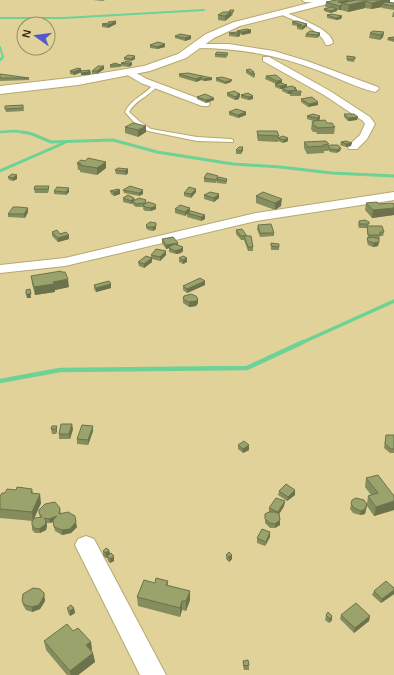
<svg xmlns="http://www.w3.org/2000/svg" width="394" height="675" font-family="Helvetica,sans-serif">
  <style>
    .lines { fill: none; stroke-linecap: round; stroke-linejoin: round }
    .stream-far4 { stroke: #6ed196; stroke-width: 2 }
    .stream-far3 { stroke: #6ed196; stroke-width: 2.5 }
    .stream-far2 { stroke: #6ed196; stroke-width: 3 }
    .stream-far1 { stroke: #6ed196; stroke-width: 3.5 }
    .stream { stroke: #6ed196; stroke-width: 4.5 }
    .lane-casing { stroke: #b6a870; stroke-width: 2 }
    .street-casing { stroke: #b6a870; stroke-width: 2 }
    .secondary-casing { stroke: #b6a870; stroke-width: 2 }
    .lane { fill: #fff; fill-rule: evenodd }
    .street { fill: #fff; fill-rule: evenodd }
    .secondary { fill: #fff; fill-rule: evenodd }
    .wall { fill: #858c5d }
    .shaded-wall { fill: #6c724c }
    .building { fill: #9ba36c; stroke: #6c724c }
  </style>
  <rect width="100%" height="100%" fill="#e1d299"/>
  <g class="lines">
    <g class="stream-far4">
      <polyline points="0,18 64,18 204,10"/>
      <polyline points="0,47 3,57 1,59"/>
    </g>
    <g class="stream-far3">
      <polyline points="0,60 2,58"/>
      <polyline points="0,132 15,131 28,133"/>
    </g>
    <g class="stream-far2">
      <polyline points="22,132 32,134 51,142 113,140 157,152 233,164 280,167 332,173 394,176"/>
      <polyline points="0,171 64,143"/>
    </g>
    <polyline class="stream-far1" points="301,343 394,301"/>
    <polyline class="stream" points="0,381 60,370 247,368 303,342"/>
    <defs>
      <path id="lane" d="M154 84 158 85C150 96 135 100 129 112L139 121 151 129 197 137 231 139 233 140V142L197 141 148 131 133 121 125 112C131 99 145 95 154 84Z"/>
      <g id="street">
        <polygon points="302,0 331,0 331,1 328,3 305,2"/>
        <polygon points="386,0 394,0 394,3 387,1"/>
        <path d="M280 12H284C296 17 332 29 333 43L329 45H326C320 28 295 21 280 14Z"/>
        <path d="M193 44H229L274 51 307 61 378 87 379 89 375 92C355 87 336 77 317 70 278 55 238 48 196 48L192 46Z"/>
        <polygon points="263,57 269,57 330,91 370,117 375,124 367,139 357,149 349,149 348,147 349,145 360,135 365,124 363,121 324,95 263,61"/>
        <polygon points="129,69 147,79 208,102 210,104 208,106 202,106 141,83 126,74 125,72 126,70"/>
        <polygon points="394,192 394,200 256,221 65,266 0,273 0,265 65,258 256,213"/>
        <polygon points="86,536 94,539 166,675 140,675 75,545 78,539"/>
      </g>
      <polygon id="secondary" points="321,0 336,0 335,2 240,26 214,38 186,58 150,71 78,85 0,94 0,86 78,77 144,66 178,54 206,34 234,22"/>
    </defs>
    <use href="#lane" class="lane-casing"/>
    <use href="#street" class="street-casing"/>
    <use href="#secondary" class="secondary-casing"/>
    <use href="#lane" class="lane"/>
    <use href="#street" class="street"/>
    <use href="#secondary" class="secondary"/>
  </g>
  <g class="wall">
    <polygon points="93,0 105,0 103,1"/>
    <polygon points="336,0 390,0 390,3 394,3 394,10 382,8 382,7 371,9 365,8 348,12 341,10 337,10 337,11 330,13 324,11 324,9 330,8 325,7 326,2"/>
    <polygon points="234,10 232,16 231,16 225,21 218,20 218,15"/>
    <polygon points="393,12 394,12 394,17 392,17"/>
    <polygon points="327,15 342,16 341,19 336,20 327,18"/>
    <polygon points="292,22 307,24 307,26 302,30 297,29 297,26 292,25"/>
    <polygon points="102,24 116,24 108,28 102,27"/>
    <polygon points="237,31 251,33 242,35 240,34 240,36 237,37 229,36 229,33 237,32"/>
    <polygon points="384,32 383,37 380,40 369,38 370,33"/>
    <polygon points="320,33 320,35 317,38 305,37 306,34"/>
    <polygon points="175,36 191,39 185,41 175,38"/>
    <polygon points="394,37 394,42 387,40 388,38"/>
    <polygon points="165,44 165,47 157,49 150,48 150,45"/>
    <polygon points="228,53 228,55 226,58 215,57 215,54"/>
    <polygon points="347,56 355,57 354,62 347,61"/>
    <polygon points="124,58 135,59 131,61 124,60"/>
    <polygon points="121,63 132,63 132,65 129,67 121,66"/>
    <polygon points="110,65 121,65 121,67 110,68"/>
    <polygon points="104,66 104,69 97,74 92,74 92,71"/>
    <polygon points="81,69 81,71 91,73 89,75 81,75 81,72 74,75 70,74 70,71"/>
    <polygon points="246,70 254,72 255,76 254,78 246,73"/>
    <polygon points="0,74 29,78 29,80 0,81"/>
    <polygon points="179,74 212,78 212,80 204,81 201,80 196,82 179,77"/>
    <polygon points="266,76 282,83 278,84 287,87 296,88 297,91 301,91 301,96 290,96 290,94 288,94 282,91 282,89 280,89 275,87 275,84 276,84 265,79"/>
    <polygon points="216,78 231,82 225,84 216,81"/>
    <polygon points="227,93 240,94 240,97 239,97 239,99 235,100 227,96"/>
    <polygon points="241,95 253,96 253,99 248,100 241,98"/>
    <polygon points="197,97 214,100 206,103 197,99"/>
    <polygon points="301,99 318,105 308,107 301,102"/>
    <polygon points="23,105 24,111 6,112 5,109"/>
    <polygon points="229,112 246,112 246,115 238,118 229,115"/>
    <polygon points="313,114 320,119 319,120 335,127 334,134 317,134 316,132 313,132 311,129 312,122 313,121 307,119 307,116"/>
    <polygon points="344,114 357,120 348,121 344,117"/>
    <polygon points="146,126 146,132 138,137 125,133 125,127"/>
    <polygon points="257,131 279,136 278,142 258,141 257,137"/>
    <polygon points="278,138 288,141 283,143 278,141"/>
    <polygon points="346,141 351,146 346,147 340,145 341,142"/>
    <polygon points="304,142 329,144 328,146 341,148 340,151 336,153 330,152 328,150 328,151 324,151 324,153 307,154 304,148"/>
    <polygon points="236,150 243,150 241,154 236,154"/>
    <polygon points="85,161 106,162 106,168 97,175 80,172 80,170 78,170 77,163"/>
    <polygon points="128,169 128,173 126,175 116,174 115,170"/>
    <polygon points="17,175 17,179 13,181 9,180 8,177"/>
    <polygon points="218,176 218,178 227,179 227,182 226,184 217,183 217,181 216,183 204,182 204,178"/>
    <polygon points="49,186 49,190 48,193 35,193 34,189"/>
    <polygon points="123,190 143,194 139,196 124,193"/>
    <polygon points="54,191 69,192 66,195 54,194"/>
    <polygon points="110,191 120,194 114,196 111,194"/>
    <polygon points="196,192 191,198 184,196 184,193"/>
    <polygon points="263,192 281,206 275,210 256,203 256,196"/>
    <polygon points="219,194 219,198 214,202 204,199 204,195"/>
    <polygon points="123,198 134,198 135,200 146,200 146,203 156,209 151,211 145,211 143,209 143,207 136,207 133,205 133,203 131,204 123,202"/>
    <polygon points="366,203 394,205 394,215 372,218 365,210"/>
    <polygon points="28,208 28,212 25,218 8,217 8,214"/>
    <polygon points="190,208 190,211 205,219 201,221 187,217 187,214 185,216 175,213 175,209"/>
    <polygon points="359,221 369,222 368,226 384,232 383,236 380,236 378,246 373,247 368,245 367,242 368,238 367,228 359,228 358,225"/>
    <polygon points="156,223 156,229 153,231 148,230 146,228 146,225"/>
    <polygon points="258,225 274,233 274,236 260,237 257,229"/>
    <polygon points="236,230 247,236 253,247 253,251 248,251 244,240 241,240 236,234"/>
    <polygon points="52,232 69,235 69,239 58,242 52,236"/>
    <polygon points="162,239 178,245 183,251 181,253 176,254 169,252 169,248 166,249 162,243"/>
    <polygon points="271,243 279,247 279,250 271,250"/>
    <polygon points="151,255 166,255 160,261 152,259 152,262 144,268 139,266 138,262 151,258"/>
    <polygon points="179,258 187,262 183,264 179,262"/>
    <polygon points="31,276 69,287 55,290 55,292 35,295 32,284"/>
    <polygon points="111,284 111,288 96,292 94,289 94,285"/>
    <polygon points="205,285 187,293 183,290 183,286"/>
    <polygon points="183,299 198,303 196,306 189,307 183,303"/>
    <polygon points="52,426 57,431 56,434 52,434 51,429"/>
    <polygon points="73,429 70,439 59,439 59,434"/>
    <polygon points="93,431 88,445 77,444 77,439"/>
    <polygon points="386,435 394,435 394,453 390,453 384,448"/>
    <polygon points="238,445 249,450 243,453 238,449"/>
    <polygon points="366,478 394,496 394,510 374,516 367,506 365,514 360,515 353,513 350,509 352,500 367,504 368,496 371,495 365,487"/>
    <polygon points="32,489 33,493 41,503 34,519 40,518 39,513 60,508 61,514 77,527 71,533 62,535 55,531 53,522 50,523 47,523 47,526 46,530 40,533 35,533 32,530 32,525 33,521 0,518 0,496 5,493 16,490"/>
    <polygon points="295,490 295,495 287,501 278,495 279,491"/>
    <polygon points="285,501 284,506 279,514 280,520 280,525 275,528 270,528 265,523 265,514 269,512 269,508"/>
    <polygon points="270,532 270,537 265,546 257,543 257,538"/>
    <polygon points="109,550 110,554 114,561 110,563 108,561 107,557 106,558 103,556 103,551"/>
    <polygon points="226,555 232,555 232,559 229,562 226,559"/>
    <polygon points="168,581 168,586 190,600 186,611 182,610 180,617 138,606 137,597 155,583"/>
    <polygon points="394,588 394,594 381,603 372,595 374,591"/>
    <polygon points="45,598 45,601 40,609 32,612 26,610 23,605 22,601"/>
    <polygon points="67,608 74,608 75,613 70,616 68,613"/>
    <polygon points="326,615 332,620 329,623 325,620"/>
    <polygon points="341,615 370,616 369,621 354,633 340,619"/>
    <polygon points="73,631 91,642 92,651 95,662 78,675 67,675 46,650 44,641"/>
    <polygon points="243,661 249,665 249,670 244,670 243,666"/>
  </g>
  <g class="shaded-wall">
    <polygon points="349,0 349,4 342,3 341,10 339,10 339,6 338,2"/>
    <polygon points="366,0 365,8 348,12 349,5"/>
    <polygon points="384,0 390,0 390,5 382,4 382,7 371,9 372,3"/>
    <polygon points="337,9 337,11 330,13 330,11"/>
    <polygon points="231,12 231,16 225,21 225,16"/>
    <polygon points="342,16 341,19 336,20 336,18"/>
    <polygon points="116,21 116,24 108,28 108,25"/>
    <polygon points="307,24 307,26 302,30 302,27"/>
    <polygon points="251,30 251,33 242,35 242,32"/>
    <polygon points="384,32 383,37 380,40 381,35"/>
    <polygon points="240,33 240,36 237,37 237,34"/>
    <polygon points="320,33 320,35 317,38 317,35"/>
    <polygon points="191,36 191,39 185,41 185,38"/>
    <polygon points="165,44 165,47 157,49 157,47"/>
    <polygon points="135,56 135,59 131,61 131,59"/>
    <polygon points="132,63 132,65 129,67 129,64"/>
    <polygon points="104,66 104,69 97,74 97,71"/>
    <polygon points="81,69 82,72 74,75 73,72"/>
    <polygon points="90,70 91,73 89,75 81,75 81,73"/>
    <polygon points="201,77 201,80 196,82 196,79"/>
    <polygon points="212,78 212,80 204,81 204,79"/>
    <polygon points="232,80 231,82 225,84 225,82"/>
    <polygon points="282,80 282,83 276,84 277,81"/>
    <polygon points="287,85 287,88 282,88 282,89 280,89 280,86"/>
    <polygon points="294,88 296,88 295,90 297,90 297,93 290,93 290,94 288,94 288,91"/>
    <polygon points="240,94 239,99 235,100 235,97 237,95"/>
    <polygon points="253,96 253,99 248,100 249,97"/>
    <polygon points="214,98 214,100 206,103 206,100"/>
    <polygon points="318,102 318,105 308,107 309,104"/>
    <polygon points="246,112 246,115 238,118 238,115"/>
    <polygon points="320,116 320,119 317,121 317,118"/>
    <polygon points="358,117 357,120 348,121 348,118"/>
    <polygon points="146,126 146,132 138,137 138,130"/>
    <polygon points="288,138 288,141 283,143 284,140"/>
    <polygon points="352,143 351,146 346,147 346,144"/>
    <polygon points="243,147 243,150 241,154 241,151"/>
    <polygon points="341,148 340,151 336,153 337,150"/>
    <polygon points="106,162 106,168 97,175 97,168"/>
    <polygon points="128,169 128,173 126,175 125,171"/>
    <polygon points="17,175 17,179 13,181 13,178"/>
    <polygon points="69,188 69,192 66,195 66,192"/>
    <polygon points="196,189 196,192 191,198 191,194"/>
    <polygon points="120,190 120,194 114,196 114,192"/>
    <polygon points="143,190 143,194 139,196 139,193"/>
    <polygon points="219,194 219,198 214,202 214,198"/>
    <polygon points="134,198 135,202 133,201 133,203 131,204 131,201"/>
    <polygon points="282,199 281,206 275,210 275,203"/>
    <polygon points="156,206 156,209 151,211 151,208"/>
    <polygon points="28,208 28,212 25,218 24,214"/>
    <polygon points="190,208 190,212 187,213 187,214 185,216 185,212"/>
    <polygon points="394,208 394,215 372,218 373,210"/>
    <polygon points="205,215 205,219 201,221 201,217"/>
    <polygon points="156,226 156,229 153,231 153,227"/>
    <polygon points="69,235 69,239 58,242 58,238"/>
    <polygon points="379,242 378,246 373,247 374,243"/>
    <polygon points="178,243 178,246 166,249 166,245"/>
    <polygon points="183,247 183,251 181,253 176,254 175,251"/>
    <polygon points="166,251 166,255 160,261 160,257"/>
    <polygon points="152,258 152,262 144,268 144,264"/>
    <polygon points="187,258 187,262 183,264 183,260"/>
    <polygon points="68,279 69,287 55,290 55,292 35,295 34,287 53,282"/>
    <polygon points="205,281 205,285 187,293 187,289"/>
    <polygon points="111,284 111,288 96,292 96,288"/>
    <polygon points="30,289 31,298 27,298 26,294"/>
    <polygon points="198,299 198,303 196,306 189,307 189,302"/>
    <polygon points="72,424 73,429 70,439 69,434"/>
    <polygon points="57,426 57,431 56,434 56,429"/>
    <polygon points="93,426 93,431 88,445 88,440"/>
    <polygon points="249,445 249,450 243,453 243,449"/>
    <polygon points="295,490 295,495 287,501 288,497"/>
    <polygon points="40,494 41,503 33,521 32,512"/>
    <polygon points="285,501 284,506 278,516 278,512"/>
    <polygon points="394,501 394,510 374,516 376,507"/>
    <polygon points="367,504 365,514 360,515 361,511"/>
    <polygon points="57,516 58,520 50,523 49,519"/>
    <polygon points="280,520 280,525 275,528 275,524"/>
    <polygon points="46,521 47,526 46,530 40,533 39,529"/>
    <polygon points="76,522 77,527 71,533 62,535 62,530"/>
    <polygon points="270,532 270,537 265,546 266,542"/>
    <polygon points="109,550 110,555 106,558 106,553"/>
    <polygon points="232,555 232,559 229,562 229,557"/>
    <polygon points="114,556 114,561 110,563 110,559"/>
    <polygon points="394,590 394,594 381,603 382,599"/>
    <polygon points="190,591 190,600 186,611 186,601"/>
    <polygon points="44,593 45,601 40,609 32,612 32,607"/>
    <polygon points="182,601 182,610 180,617 180,608"/>
    <polygon points="74,608 75,613 70,616 70,611"/>
    <polygon points="332,616 332,620 329,623 330,619"/>
    <polygon points="370,616 369,621 354,633 355,628"/>
    <polygon points="91,642 92,651 86,645"/>
    <polygon points="93,653 95,662 78,675 71,675 70,671"/>
  </g>
  <g class="building">
    <polygon points="336,0 349,0 338,2 342,3 342,5 339,6 326,2"/>
    <polygon points="356,0 384,0 372,3 366,1 349,5 342,3"/>
    <polygon points="386,2 394,3 394,6 382,4"/>
    <polygon points="332,7 337,9 330,11 324,9"/>
    <polygon points="230,10 234,10 232,13 231,13 231,12 229,12"/>
    <polygon points="223,12 231,12 225,16 218,15"/>
    <polygon points="332,14 342,16 336,18 327,15"/>
    <polygon points="116,21 108,25 102,24 109,23 108,22"/>
    <polygon points="297,21 307,24 302,27 297,26 302,25 292,22"/>
    <polygon points="246,29 251,30 242,32 237,31"/>
    <polygon points="310,31 320,33 317,35 306,34"/>
    <polygon points="373,31 384,32 381,35 370,33"/>
    <polygon points="237,32 240,33 237,34 229,33"/>
    <polygon points="180,34 191,36 185,38 175,36"/>
    <polygon points="394,37 394,40 388,38"/>
    <polygon points="158,42 165,44 157,47 150,45"/>
    <polygon points="217,52 228,53 226,55 215,54"/>
    <polygon points="128,55 135,56 131,59 124,58"/>
    <polygon points="347,56 355,57 355,59 347,59"/>
    <polygon points="128,61 132,63 129,64 121,63"/>
    <polygon points="115,63 121,65 110,65"/>
    <polygon points="98,66 104,66 97,71 92,71"/>
    <polygon points="78,68 81,69 73,72 70,71"/>
    <polygon points="250,69 254,72 252,72 255,74 254,75 246,70"/>
    <polygon points="90,70 88,72 81,73 81,71"/>
    <polygon points="188,73 212,78 204,79 201,77 196,79 179,74"/>
    <polygon points="0,74 29,78 0,78"/>
    <polygon points="276,75 282,80 277,81 266,76"/>
    <polygon points="222,77 232,80 225,82 216,78"/>
    <polygon points="281,83 287,85 280,86 275,84"/>
    <polygon points="292,86 296,88 294,88 297,90 288,91 282,88"/>
    <polygon points="234,91 240,94 237,95 239,96 235,97 227,93"/>
    <polygon points="293,91 301,91 301,93 290,93"/>
    <polygon points="248,93 253,96 249,97 241,95"/>
    <polygon points="205,94 214,98 206,100 197,97"/>
    <polygon points="312,97 318,102 309,104 301,99"/>
    <polygon points="23,105 23,108 5,109 5,106"/>
    <polygon points="236,109 246,112 238,115 229,112"/>
    <polygon points="313,114 320,116 317,118 307,116"/>
    <polygon points="344,114 354,114 358,117 348,118"/>
    <polygon points="325,120 327,123 332,123 335,127 317,128 316,126 314,126 312,122 314,122 313,121"/>
    <polygon points="133,123 146,126 138,130 125,127"/>
    <polygon points="257,131 277,131 279,136 258,135"/>
    <polygon points="283,136 288,138 284,140 278,138"/>
    <polygon points="326,141 329,144 323,145 324,146 308,147 304,142"/>
    <polygon points="346,141 352,143 346,144 341,142"/>
    <polygon points="331,145 338,145 341,148 337,150 330,149 328,146"/>
    <polygon points="239,147 243,147 241,151 236,150"/>
    <polygon points="88,158 106,162 97,168 79,165 81,164 77,163 81,160 85,161"/>
    <polygon points="118,168 128,169 125,171 115,170"/>
    <polygon points="207,173 218,176 216,180 204,178"/>
    <polygon points="12,174 17,175 13,178 8,177"/>
    <polygon points="219,177 227,179 226,181 217,179"/>
    <polygon points="35,186 49,186 48,189 34,189"/>
    <polygon points="130,186 143,190 139,193 123,190"/>
    <polygon points="57,187 69,188 66,192 54,191"/>
    <polygon points="189,187 196,189 191,194 184,193"/>
    <polygon points="118,189 120,190 114,192 110,191"/>
    <polygon points="210,192 219,194 214,198 204,195"/>
    <polygon points="263,192 282,199 275,203 256,196"/>
    <polygon points="128,195 134,198 131,201 123,198"/>
    <polygon points="139,198 146,200 145,203 136,204 133,201"/>
    <polygon points="148,202 155,204 156,206 151,208 145,207 143,205"/>
    <polygon points="377,202 379,204 393,203 394,205 394,208 373,210 366,203"/>
    <polygon points="180,205 190,208 185,212 175,209"/>
    <polygon points="13,207 19,207 28,208 24,214 8,214"/>
    <polygon points="191,211 205,215 201,217 187,213"/>
    <polygon points="365,220 369,222 369,224 360,224 359,221"/>
    <polygon points="150,222 156,223 156,226 153,227 148,227 146,225"/>
    <polygon points="271,224 274,233 260,233 258,225"/>
    <polygon points="367,226 382,226 384,232 380,232 380,235 368,235"/>
    <polygon points="242,229 247,236 241,236 236,230"/>
    <polygon points="57,230 60,234 66,232 69,235 58,238 52,232"/>
    <polygon points="244,236 251,236 253,247 248,247"/>
    <polygon points="173,237 178,243 166,245 162,239"/>
    <polygon points="372,237 379,239 379,242 374,243 368,241 367,238"/>
    <polygon points="271,243 279,244 279,247 271,246"/>
    <polygon points="175,244 183,247 181,249 175,251 169,248 170,246"/>
    <polygon points="156,249 166,251 160,257 151,255"/>
    <polygon points="146,256 152,258 144,264 138,262"/>
    <polygon points="183,256 187,258 183,260 179,258"/>
    <polygon points="61,271 61,272 65,272 68,279 53,282 54,284 34,287 31,276"/>
    <polygon points="200,278 205,281 187,289 183,286"/>
    <polygon points="109,281 111,284 96,288 94,285"/>
    <polygon points="30,289 31,294 26,294 26,290"/>
    <polygon points="191,294 196,296 198,299 196,301 189,302 183,299 184,296"/>
    <polygon points="61,424 72,424 69,434 59,434"/>
    <polygon points="82,425 93,426 88,440 77,439"/>
    <polygon points="52,426 57,426 56,429 51,429"/>
    <polygon points="386,435 394,435 394,449 391,449 385,444"/>
    <polygon points="244,441 249,445 243,449 238,445"/>
    <polygon points="378,475 394,496 394,501 376,507 368,496 378,493 366,478"/>
    <polygon points="286,484 295,490 288,497 279,491"/>
    <polygon points="17,487 32,489 31,493 40,494 32,512 0,509 0,496 2,493 5,493 7,489 16,490"/>
    <polygon points="276,498 285,501 278,512 269,508"/>
    <polygon points="356,498 364,500 367,504 365,509 361,511 354,508 351,504 352,500"/>
    <polygon points="55,502 60,508 59,514 68,512 75,516 76,522 70,529 62,530 54,527 53,520 57,516 49,519 44,518 46,521 45,525 39,529 34,528 32,525 32,521 35,518 42,517 39,513 39,510 45,504"/>
    <polygon points="269,512 275,512 279,514 280,520 275,524 270,523 265,519 265,514"/>
    <polygon points="262,529 270,532 266,542 257,538"/>
    <polygon points="106,548 109,550 106,553 103,551"/>
    <polygon points="229,552 232,555 229,557 226,555"/>
    <polygon points="111,553 114,556 110,559 107,556"/>
    <polygon points="156,578 168,581 166,585 190,591 186,601 182,601 180,608 137,597 144,580 155,583"/>
    <polygon points="386,581 394,588 394,590 382,599 374,591"/>
    <polygon points="33,588 40,589 44,593 44,596 39,605 32,607 25,605 22,601 23,594"/>
    <polygon points="356,603 370,616 355,628 341,615"/>
    <polygon points="71,605 74,608 70,611 67,608"/>
    <polygon points="328,612 332,616 330,619 326,615"/>
    <polygon points="67,624 73,631 78,628 91,642 86,645 93,653 70,671 44,641"/>
    <polygon points="248,660 249,665 244,666 243,661"/>
  </g>
  <g transform="translate(36 36) rotate(284)"><circle r="19" fill="#e1d299" stroke="#9a8e63"/>
  <path d="M0-3L7 15L0 10L-7 15Z" fill="#5259cf"/>
  <text y="-6" font-size="11" font-weight="bold" text-anchor="middle" fill="#2f2912">N</text>
  </g>
</svg>
